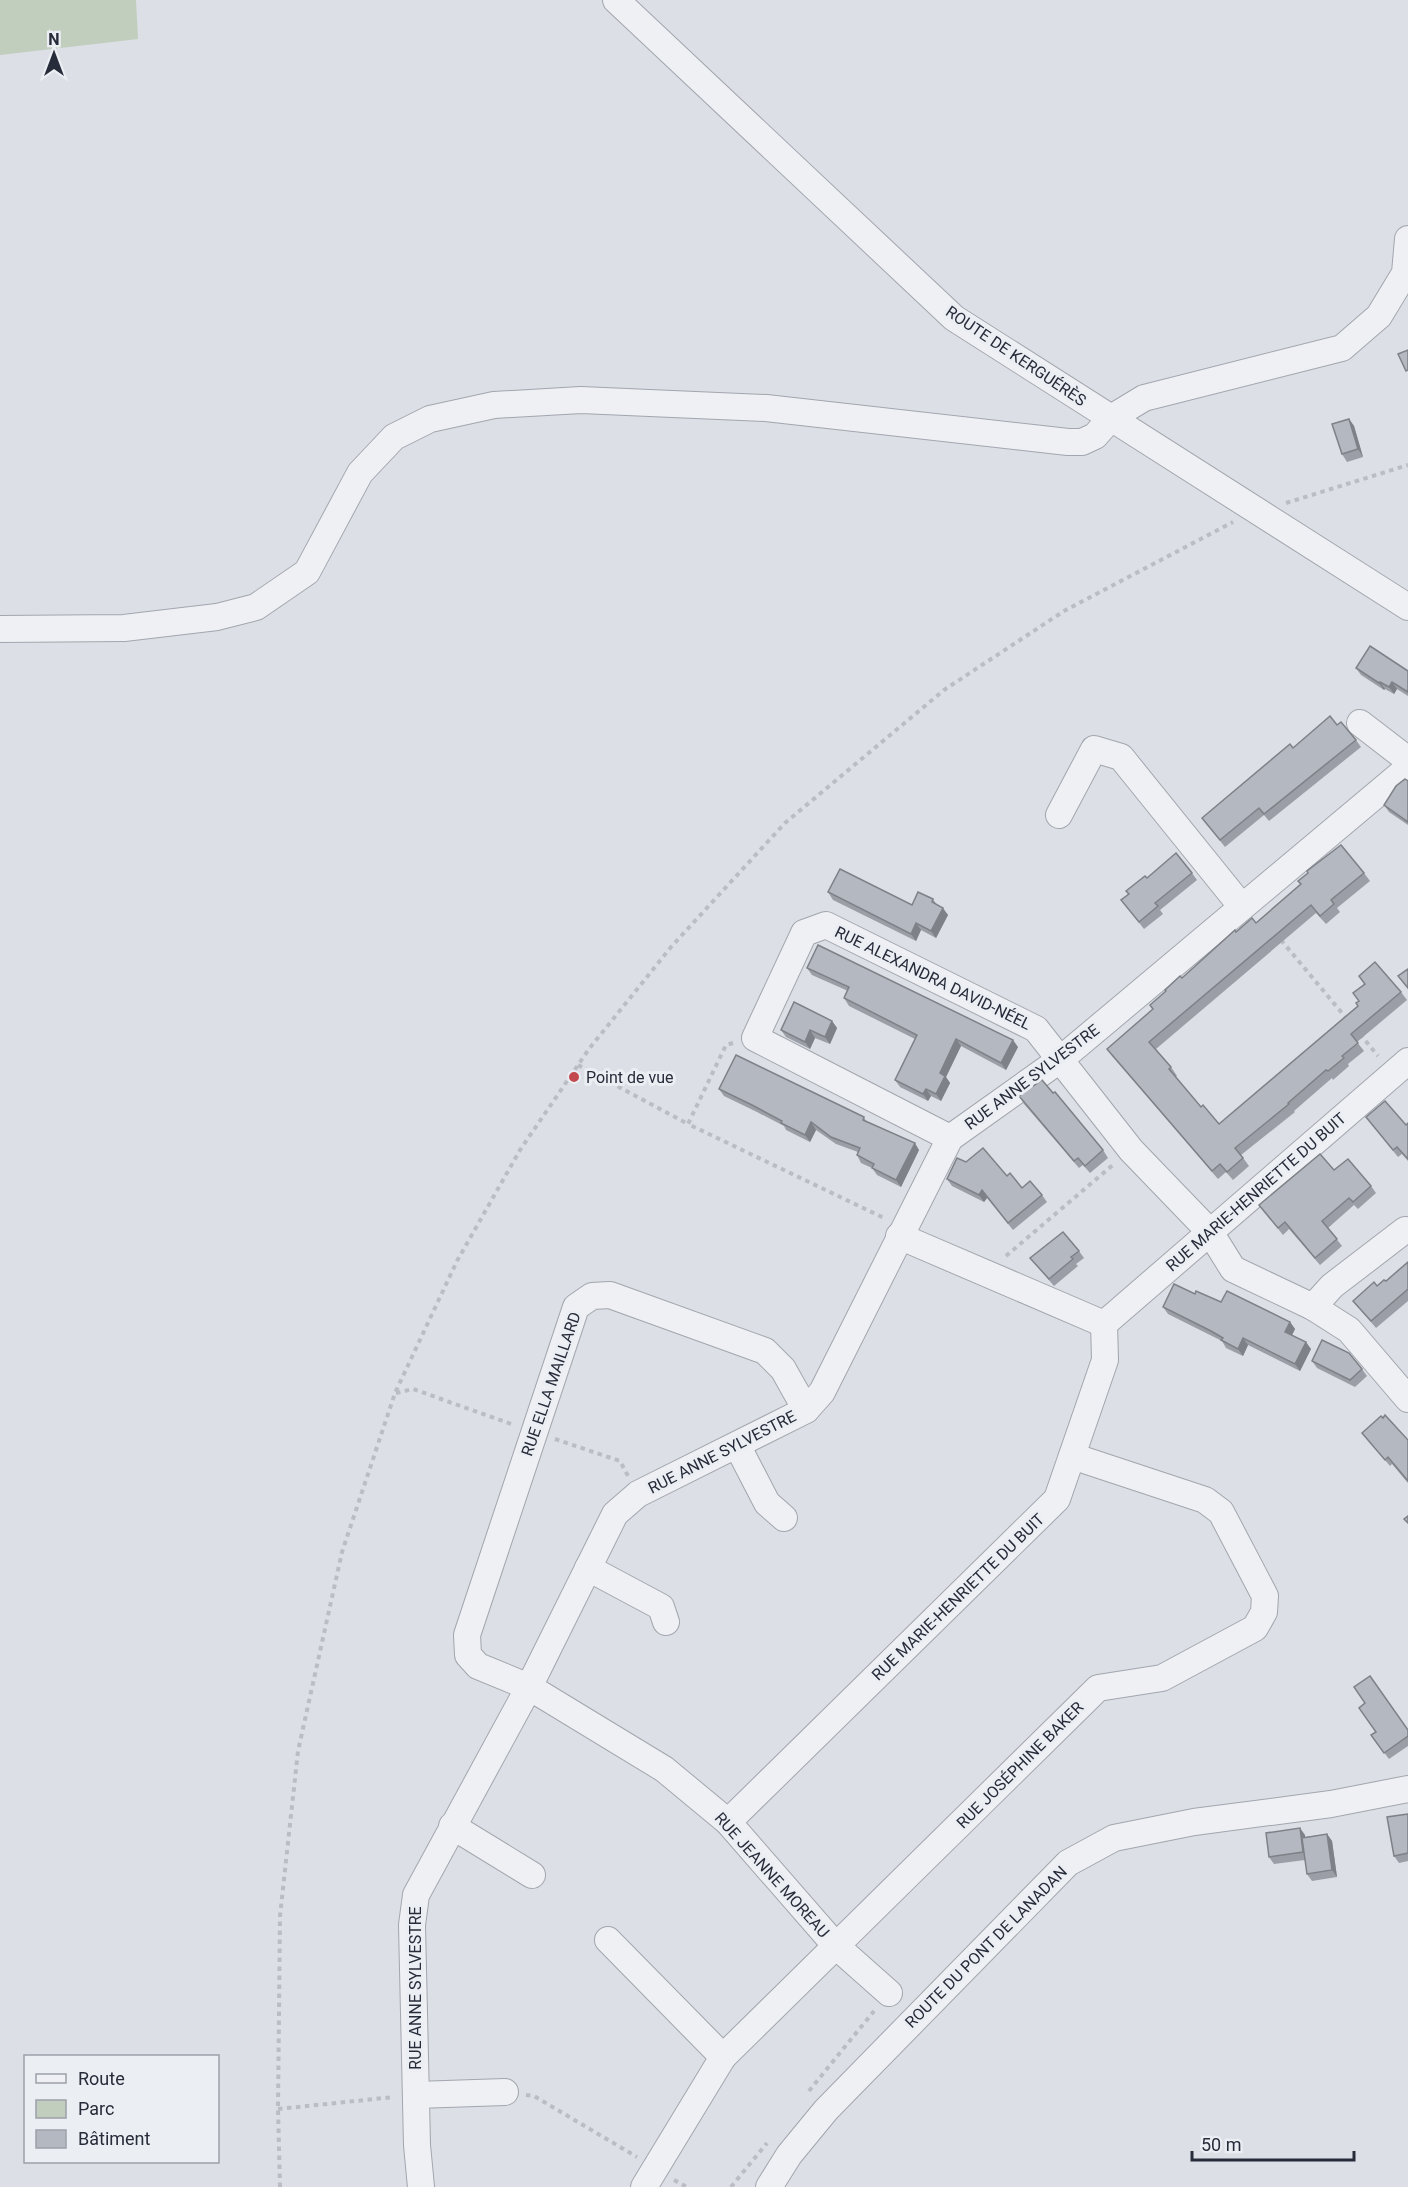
<svg xmlns="http://www.w3.org/2000/svg" width="1408" height="2187" font-family="Roboto,sans-serif">
  <style>
    .green { fill: #c1cebe }
    .lines { fill: none; stroke-linecap: round; stroke-linejoin: round }
    .minor-casing { stroke: #a2a6ae; stroke-width: 28 }
    .path { stroke: #bbbdc4; stroke-width: 4; stroke-dasharray: 4.5 4.5; stroke-linecap: butt }
    .minor { stroke: #eff0f4; stroke-width: 26 }
    .wall { fill: #9b9ea6 }
    .shaded-wall { fill: #7e8187 }
    .building { fill: #b4b8c1; stroke: #7e8187; stroke-width: 1.5 }
    .poi-dot { fill: #c24a4f; stroke: #ebeef3; stroke-width: 2 }
    .labels { text-anchor: middle; dominant-baseline: central; stroke-width: 6; stroke-linejoin: round; paint-order: stroke }
    .street-label { font-size: 16px; fill: #272c3a; stroke: #ebeef3 }
    .poi-label { font-size: 16px; fill: #272c3a; stroke: #ebeef3; text-anchor: start }
  </style>
  <rect width="100%" height="100%" fill="#dcdfe5"/>
  <polygon class="green" points="0,0 136,0 138,39 0,55"/>
  <g class="lines">
    <defs>
      <g id="minor">
        <polyline points="616,0 954,318 1408,607"/>
        <polyline points="0,629 124,628 217,617 256,607 307,572 360,473 394,437 430,419 494,405 581,400 766,408 1068,442 1082,442 1095,436 1111,418 1144,398 1342,348 1379,316 1405,273 1408,239"/>
        <polyline points="1360,723 1408,760"/>
        <polyline points="1059,815 1094,749 1121,757 1242,907"/>
        <polyline points="950,1138 755,1038 804,933 826,925 1036,1029 1131,1150 1210,1232 1233,1269 1313,1307 1349,1330 1408,1399"/>
        <polyline points="899,1236 1104,1324 1408,1061"/>
        <polyline points="1313,1307 1332,1286 1405,1230"/>
        <polyline points="806,1410 783,1369 765,1351 610,1295 592,1296 576,1307 467,1635 468,1655 478,1666 529,1687 664,1769 728,1822 836,1946 889,1993"/>
        <polyline points="737,1445 767,1503 784,1518"/>
        <polyline points="588,1568 661,1607 666,1622"/>
        <polyline points="728,1822 1057,1499 1105,1360 1104,1324"/>
        <polyline points="452,1826 532,1875"/>
        <polyline points="608,1940 723,2057"/>
        <polyline points="416,2095 505,2092"/>
        <polyline points="421,2187 417,2145 412,1925 416,1895 529,1687 615,1514 638,1494 806,1410 822,1392 950,1138 1061,1059 1408,768"/>
        <polyline points="644,2187 723,2057 1098,1688 1162,1678 1255,1628 1264,1612 1265,1596 1221,1512 1205,1500 1072,1456"/>
        <polyline points="769,2187 789,2155 826,2110 1068,1863 1114,1838 1194,1822 1331,1804 1408,1789"/>
      </g>
    </defs>
    <use href="#minor" class="minor-casing"/>
    <g class="path">
      <polyline points="1286,503 1408,465"/>
      <polyline points="1281,940 1347,1019"/>
      <polyline points="1360,1034 1378,1056"/>
      <polyline points="733,1043 726,1045 688,1124 884,1218"/>
      <polyline points="578,1065 688,1124"/>
      <polyline points="1006,1256 1114,1164"/>
      <polyline points="396,1393 413,1389 514,1425"/>
      <polyline points="555,1439 620,1461 628,1476"/>
      <polyline points="809,2091 874,2011"/>
      <polyline points="526,2095 534,2096 637,2157"/>
      <polyline points="278,2109 394,2097"/>
      <polyline points="674,2180 687,2187"/>
      <polyline points="280,2187 278,2109 280,1916 298,1751 342,1552 395,1393 457,1261 520,1150 589,1049 671,947 785,823 944,690 1064,611 1233,522"/>
      <polyline points="731,2187 767,2143"/>
    </g>
    <use href="#minor" class="minor"/>
  </g>
  <g class="wall">
    <polygon points="1349,419 1354,426 1363,457 1347,462 1342,454"/>
    <polygon points="1356,668 1408,671 1408,696 1397,689 1394,694 1385,689 1384,690 1361,675"/>
    <polygon points="1337,725 1356,740 1361,747 1269,821 1264,815 1225,847 1202,818 1293,748"/>
    <polygon points="1408,781 1408,825 1389,812 1384,805"/>
    <polygon points="1192,873 1197,880 1160,910 1163,914 1144,929 1121,900 1128,894 1126,891 1147,878"/>
    <polygon points="1364,873 1370,881 1337,908 1340,912 1326,924 1316,913 1156,1049 1171,1067 1177,1076 1175,1077 1201,1107 1219,1124 1358,1006 1359,1001 1353,993 1364,984 1359,976 1401,992 1407,1000 1357,1042 1364,1051 1348,1064 1349,1066 1333,1080 1332,1078 1294,1111 1295,1112 1241,1155 1249,1166 1233,1180 1226,1172 1218,1179 1113,1057 1107,1049 1153,1009 1182,978 1236,932 1256,923 1300,884 1298,881"/>
    <polygon points="828,892 912,905 933,899 937,905 948,915 936,938 921,930 916,941 833,900"/>
    <polygon points="807,968 1018,1047 1006,1070 961,1046 946,1077 950,1083 941,1101 931,1096 928,1101 900,1087 895,1080 915,1039 849,1006 844,998 848,991 812,975"/>
    <polygon points="832,1021 837,1028 830,1044 815,1038 810,1049 786,1037 781,1030"/>
    <polygon points="719,1089 864,1117 866,1121 919,1150 901,1187 877,1175 872,1168 861,1163 857,1155 858,1152 836,1144 816,1130 810,1142 786,1130 784,1126 757,1112 724,1096"/>
    <polygon points="1019,1096 1103,1150 1108,1158 1090,1173 1083,1165 1079,1168 1024,1104"/>
    <polygon points="1366,1117 1406,1125 1408,1123 1408,1161 1402,1154 1398,1157"/>
    <polygon points="966,1162 1007,1176 1022,1188 1042,1195 1047,1202 1013,1230 987,1198 984,1202 952,1186 947,1179"/>
    <polygon points="1334,1170 1371,1186 1376,1193 1358,1209 1354,1205 1328,1228 1342,1246 1320,1265 1289,1229 1283,1235 1259,1205"/>
    <polygon points="1079,1251 1084,1258 1076,1264 1078,1266 1054,1286 1030,1258"/>
    <polygon points="1408,1262 1408,1301 1376,1328 1353,1301 1386,1281"/>
    <polygon points="1195,1294 1290,1322 1295,1329 1292,1335 1311,1349 1300,1371 1248,1345 1243,1356 1226,1348 1222,1341 1168,1314 1163,1307"/>
    <polygon points="1312,1361 1362,1369 1367,1376 1355,1387 1317,1368"/>
    <polygon points="1362,1433 1408,1440 1408,1483 1392,1464 1390,1466"/>
    <polygon points="1408,1730 1408,1746 1389,1759 1371,1735"/>
    <polygon points="1408,1814 1408,1861 1399,1863 1394,1856"/>
    <polygon points="1327,1834 1332,1841 1337,1877 1312,1881 1307,1874 1305,1860 1274,1864 1269,1857 1305,1835 1305,1837"/>
  </g>
  <g class="shaded-wall">
    <polygon points="1349,419 1354,426 1363,457 1358,449"/>
    <polygon points="1380,682 1385,689 1384,690 1379,683"/>
    <polygon points="1392,682 1397,689 1394,694 1389,687"/>
    <polygon points="943,908 948,915 936,938 931,931"/>
    <polygon points="916,923 921,930 916,941 911,934"/>
    <polygon points="832,1021 837,1028 830,1044 825,1037"/>
    <polygon points="810,1030 815,1038 810,1049 805,1042"/>
    <polygon points="956,1039 961,1046 946,1077 950,1083 941,1101 936,1094 940,1073"/>
    <polygon points="1013,1040 1018,1047 1006,1070 1001,1063"/>
    <polygon points="926,1089 931,1096 928,1101 923,1094"/>
    <polygon points="811,1122 816,1130 810,1142 805,1135"/>
    <polygon points="915,1143 919,1150 901,1187 896,1180"/>
    <polygon points="982,1190 987,1198 984,1202 979,1195"/>
    <polygon points="1290,1322 1295,1329 1290,1339 1285,1332"/>
    <polygon points="1243,1338 1248,1345 1243,1356 1238,1349"/>
    <polygon points="1306,1342 1311,1349 1300,1371 1295,1364"/>
    <polygon points="1300,1828 1305,1835 1308,1860 1303,1852"/>
    <polygon points="1327,1834 1332,1841 1337,1877 1332,1870"/>
  </g>
  <g class="building">
    <polygon points="1408,350 1408,370 1406,371 1398,354"/>
    <polygon points="1349,419 1358,449 1342,454 1332,424"/>
    <polygon points="1370,646 1408,671 1408,692 1392,682 1389,687 1380,682 1379,683 1356,668"/>
    <polygon points="1330,716 1337,725 1341,722 1356,740 1264,814 1259,808 1220,840 1202,818 1290,744 1293,748"/>
    <polygon points="1405,779 1408,781 1408,822 1384,805 1396,786"/>
    <polygon points="1341,845 1364,873 1331,900 1334,904 1320,916 1311,905 1149,1042 1171,1067 1169,1069 1201,1107 1203,1105 1219,1124 1358,1006 1356,1003 1359,1001 1353,993 1365,984 1359,976 1375,962 1401,992 1351,1034 1358,1043 1342,1056 1344,1058 1328,1071 1326,1070 1288,1103 1289,1104 1235,1148 1243,1158 1227,1172 1220,1164 1212,1171 1107,1049 1153,1009 1150,1005 1166,991 1165,990 1180,976 1182,978 1235,930 1236,932 1252,918 1256,923 1301,884 1298,881 1308,873 1307,871"/>
    <polygon points="1176,853 1192,873 1155,903 1158,906 1139,922 1121,900 1129,894 1126,891 1145,876 1147,878"/>
    <polygon points="840,869 912,905 918,892 933,899 932,902 943,908 931,931 916,923 911,934 828,892"/>
    <polygon points="818,945 1013,1040 1001,1063 956,1039 940,1073 945,1076 936,1094 926,1089 923,1094 895,1080 917,1035 844,998 849,987 807,968"/>
    <polygon points="1408,969 1408,988 1398,976"/>
    <polygon points="794,1002 832,1021 825,1037 810,1030 805,1042 781,1030"/>
    <polygon points="736,1055 864,1117 863,1120 915,1143 896,1180 872,1168 874,1164 857,1155 860,1148 831,1137 811,1122 805,1135 781,1123 782,1121 752,1105 719,1089"/>
    <polygon points="1042,1080 1053,1093 1055,1092 1103,1150 1085,1166 1078,1158 1074,1161 1019,1096"/>
    <polygon points="1385,1101 1406,1125 1408,1123 1408,1159 1397,1147 1393,1150 1366,1117"/>
    <polygon points="983,1148 1007,1176 1010,1173 1022,1188 1030,1181 1042,1195 1008,1223 982,1190 979,1195 947,1179 957,1158 966,1162"/>
    <polygon points="1320,1154 1334,1170 1348,1159 1371,1186 1353,1202 1349,1198 1322,1221 1337,1239 1315,1258 1285,1222 1278,1228 1259,1205"/>
    <polygon points="1063,1232 1079,1251 1071,1257 1073,1259 1049,1279 1030,1258"/>
    <polygon points="1408,1262 1408,1289 1371,1321 1353,1301 1374,1282 1377,1286 1384,1280 1386,1281"/>
    <polygon points="1174,1284 1195,1294 1196,1291 1221,1302 1227,1291 1290,1322 1285,1332 1306,1342 1295,1364 1243,1338 1238,1349 1221,1340 1223,1338 1211,1331 1163,1307"/>
    <polygon points="1322,1340 1349,1353 1362,1369 1350,1380 1312,1361"/>
    <polygon points="1385,1415 1408,1440 1408,1481 1388,1457 1385,1460 1362,1433 1381,1416 1383,1418"/>
    <polygon points="1408,1516 1408,1523 1404,1519"/>
    <polygon points="1370,1676 1408,1730 1408,1736 1384,1753 1371,1735 1376,1732 1359,1708 1365,1703 1354,1687"/>
    <polygon points="1408,1814 1408,1853 1394,1856 1387,1817"/>
    <polygon points="1300,1828 1303,1852 1269,1857 1266,1833"/>
    <polygon points="1327,1834 1332,1870 1307,1874 1302,1838"/>
  </g>
  <circle class="poi-dot" cx="574" cy="1077" r="6"/>
  <g class="labels">
    <g class="street-label">
      <text transform="translate(1016 356) rotate(34)">ROUTE DE KERGUÉRÈS</text>
      <text transform="translate(933 978) rotate(26)">RUE ALEXANDRA DAVID-NÉEL</text>
      <text transform="translate(1032 1077) rotate(-37)">RUE ANNE SYLVESTRE</text>
      <text transform="translate(1256 1192) rotate(-41)">RUE MARIE-HENRIETTE DU BUIT</text>
      <text transform="translate(551 1384) rotate(-71)">RUE ELLA MAILLARD</text>
      <text transform="translate(722 1452) rotate(-27)">RUE ANNE SYLVESTRE</text>
      <text transform="translate(958 1597) rotate(-44)">RUE MARIE-HENRIETTE DU BUIT</text>
      <text transform="translate(1020 1765) rotate(-45)">RUE JOSÉPHINE BAKER</text>
      <text transform="translate(772 1875) rotate(48)">RUE JEANNE MOREAU</text>
      <text transform="translate(986 1947) rotate(-45)">ROUTE DU PONT DE LANADAN</text>
      <text transform="translate(415 1988) rotate(-90)">RUE ANNE SYLVESTRE</text>
    </g>
    <g class="poi-label">
      <text x="586" y="1077">Point de vue</text>
    </g>
  </g>
  <rect x="24" y="2055" width="195" height="108" fill="#ebeef3" stroke="#9da0a9" stroke-width="1.5"/>
  <rect x="36" y="2074" width="30" height="9" fill="#eff0f4" stroke="#9da0a9" stroke-width="1.5"/>
  <text x="78" y="2085" font-size="18" fill="#272c3a">Route</text>
  <rect x="36" y="2100" width="30" height="18" fill="#c1cebe" stroke="#9da0a9" stroke-width="1.5"/>
  <text x="78" y="2115" font-size="18" fill="#272c3a">Parc</text>
  <rect x="36" y="2130" width="30" height="18" fill="#b4b8c1" stroke="#9da0a9" stroke-width="1.5"/>
  <text x="78" y="2145" font-size="18" fill="#272c3a">Bâtiment</text>
  <g transform="translate(54 54)" stroke="#ebeef3" stroke-width="4.5" paint-order="stroke">
  <path d="M0-4.5L10 22L0 15L-10 22Z" fill="#272c3a"/>
  <text y="-9" font-size="16" font-weight="bold" text-anchor="middle" fill="#272c3a">N</text>
  </g>
  <path d="M1192 2151v9h162v-9" fill="none" stroke="#272c3a" stroke-width="3"/>
  <text x="1201" y="2151" font-size="18" fill="#272c3a" stroke="#ebeef3" stroke-width="4.5" paint-order="stroke">50 m</text>
</svg>
